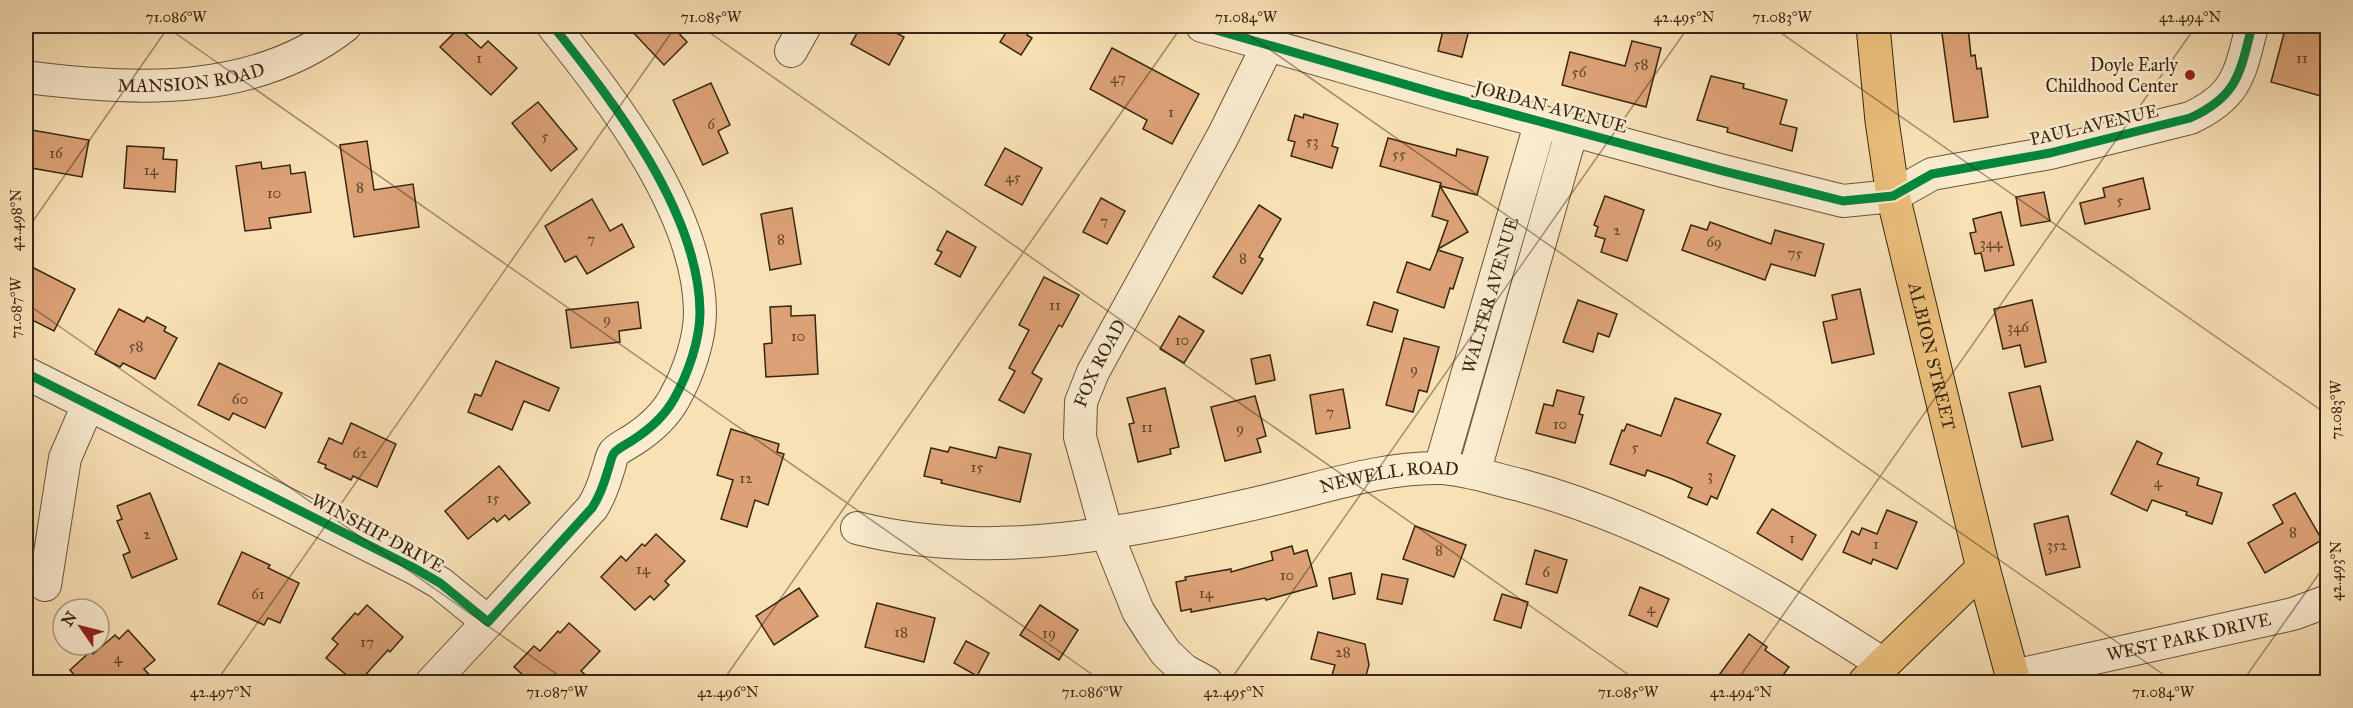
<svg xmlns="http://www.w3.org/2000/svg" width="2353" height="708" font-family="'IM FELL Great Primer',serif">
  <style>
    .building { fill: #dca276; stroke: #372615; stroke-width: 1.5 }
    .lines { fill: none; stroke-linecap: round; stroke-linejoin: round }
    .minor-casing { stroke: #68553d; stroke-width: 34 }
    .major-casing { stroke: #372615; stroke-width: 35 }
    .minor { stroke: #fbecd0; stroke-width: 32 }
    .major { stroke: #ecc07b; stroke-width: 33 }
    .cycleway-casing { stroke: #fbecd0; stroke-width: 13 }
    .cycleway { stroke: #00873e; stroke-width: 9 }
    .ticks { fill: none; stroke: #372615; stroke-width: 1.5; stroke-opacity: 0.45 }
    .poi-dot { fill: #8f2418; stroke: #fbecd0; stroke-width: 2 }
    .labels { text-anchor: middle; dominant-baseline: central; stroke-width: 5; stroke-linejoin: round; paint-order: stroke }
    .number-label { font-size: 15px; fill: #60452d }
    .poi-label { font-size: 18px; fill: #372615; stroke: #fbecd0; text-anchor: end }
    .street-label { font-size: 18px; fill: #372615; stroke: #fbecd0 }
    .neatline { fill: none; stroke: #372615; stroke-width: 2 }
    .ticks-label { font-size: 15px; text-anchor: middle; fill: #372615 }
  </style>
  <rect width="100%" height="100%" fill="#f9e1b6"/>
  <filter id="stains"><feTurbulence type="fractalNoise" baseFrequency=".00333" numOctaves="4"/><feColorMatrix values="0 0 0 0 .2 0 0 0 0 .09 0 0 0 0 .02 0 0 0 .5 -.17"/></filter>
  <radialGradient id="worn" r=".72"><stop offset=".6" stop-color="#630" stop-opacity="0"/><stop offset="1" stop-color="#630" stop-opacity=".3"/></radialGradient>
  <g class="building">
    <polygon points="627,26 672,26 687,42 664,65"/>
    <polygon points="861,26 883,26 904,37 889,65 851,44"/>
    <polygon points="1010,26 1032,26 1027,35 1032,38 1021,55 1000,42"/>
    <polygon points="1444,26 1470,26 1462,57 1438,51"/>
    <polygon points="1941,26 1968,26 1971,56 1975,55 1977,69 1981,68 1988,117 1954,122"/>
    <polygon points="2286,26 2328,26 2328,98 2271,82"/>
    <polygon points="459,28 481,48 488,41 517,68 491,95 440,47"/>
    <polygon points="1632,41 1661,48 1646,107 1562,85 1570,52 1625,66"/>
    <polygon points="1112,48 1199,94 1172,144 1143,129 1147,120 1090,89"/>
    <polygon points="1711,76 1744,84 1743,88 1787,100 1780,124 1797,128 1792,151 1727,132 1728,128 1697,120"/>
    <polygon points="711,83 730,125 718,131 728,153 703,165 673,100"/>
    <polygon points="538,102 577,149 551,171 512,123"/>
    <polygon points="1304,114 1338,124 1332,146 1338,148 1332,168 1291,156 1295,142 1288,140 1295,115 1303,118"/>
    <polygon points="26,129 89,140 82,177 26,167"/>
    <polygon points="1388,138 1456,156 1457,149 1488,157 1477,195 1440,186 1468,232 1438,249 1448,221 1432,216 1441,183 1380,166"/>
    <polygon points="367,141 374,190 413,184 419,227 354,237 340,145"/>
    <polygon points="127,146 164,148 163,159 177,160 175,192 124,188"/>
    <polygon points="1005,148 1042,168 1022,205 985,185"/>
    <polygon points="261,162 262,169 290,165 291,174 305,172 311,212 269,218 271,228 245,231 236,166"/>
    <polygon points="2143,178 2150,209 2085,224 2080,203 2105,197 2103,188"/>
    <polygon points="2044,192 2050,221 2021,226 2016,197"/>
    <polygon points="1605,196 1644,210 1627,261 1601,252 1605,239 1595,236 1598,227 1594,225"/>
    <polygon points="1101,198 1125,211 1107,244 1083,232"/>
    <polygon points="592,199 610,231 622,224 634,247 587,274 576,256 565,262 545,226"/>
    <polygon points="1259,205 1281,219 1259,257 1263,259 1242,294 1213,277"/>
    <polygon points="792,208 801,264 770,270 761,214"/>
    <polygon points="2001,212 2014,265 1985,271 1981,253 1975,254 1970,233 1976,232 1973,219"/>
    <polygon points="1710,222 1771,244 1775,230 1824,244 1815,276 1771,264 1765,280 1682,250 1691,225 1707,230"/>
    <polygon points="947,231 976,247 960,277 935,264 942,252 937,250"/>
    <polygon points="1438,250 1463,258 1453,289 1450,288 1444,308 1397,292 1407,262 1430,270"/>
    <polygon points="26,264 75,289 54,331 30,319 32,314 26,311"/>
    <polygon points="1044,277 1079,295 1062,327 1059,325 1032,373 1042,379 1024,413 999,400 1015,371 1009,368 1029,330 1019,325"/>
    <polygon points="1860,289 1874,354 1832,363 1823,322 1837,319 1832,295"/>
    <polygon points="1578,300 1617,314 1609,337 1598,333 1593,352 1563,342"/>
    <polygon points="2032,300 2046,362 2025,367 2020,345 2003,349 1994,309"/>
    <polygon points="638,302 641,328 619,331 620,342 571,348 566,310"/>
    <polygon points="1374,302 1398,310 1392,332 1367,325"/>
    <polygon points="791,306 791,316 815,315 818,374 766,377 764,344 772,343 770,307"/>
    <polygon points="119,309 144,322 147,317 166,327 164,331 177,338 155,379 123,363 120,367 95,354"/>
    <polygon points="1179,316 1204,331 1184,363 1160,349"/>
    <polygon points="1404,338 1439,347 1427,392 1419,390 1413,412 1386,405"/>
    <polygon points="1270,355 1275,380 1256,384 1251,359"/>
    <polygon points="496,361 559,388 549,411 524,401 512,430 468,412 475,394 481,396"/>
    <polygon points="219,363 282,393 265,428 233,413 229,420 198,405"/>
    <polygon points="2040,386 2053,440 2022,447 2009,393"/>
    <polygon points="1165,388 1179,447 1170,449 1171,454 1138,462 1129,424 1134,423 1127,398"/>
    <polygon points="1343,389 1350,428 1316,434 1310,395"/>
    <polygon points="1557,390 1584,397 1579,414 1583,415 1575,443 1536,433 1544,404 1553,406"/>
    <polygon points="1255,396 1266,436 1257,439 1261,452 1225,461 1211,407"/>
    <polygon points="1675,398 1721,414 1707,443 1735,456 1717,499 1711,496 1707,505 1688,497 1692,488 1672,479 1647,470 1645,476 1610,464 1622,430 1624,431 1627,424 1661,436"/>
    <polygon points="351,423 396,444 377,487 353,476 351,480 325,468 326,465 318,462 329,438 342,444"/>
    <polygon points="731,429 779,444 777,452 784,454 768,505 755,500 747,527 721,519 733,480 717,475"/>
    <polygon points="2137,441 2162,453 2157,464 2199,478 2197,485 2222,493 2212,524 2186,515 2187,512 2152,500 2147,511 2111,494"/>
    <polygon points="950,447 996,458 999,447 1031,454 1020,502 941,483 942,480 924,476 931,448 948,452"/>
    <polygon points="499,466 530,503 509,520 505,515 497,522 494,518 468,539 445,511"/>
    <polygon points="150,493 177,559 132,578 123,555 130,552 117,521 122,519 117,506"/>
    <polygon points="2295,493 2322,540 2265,573 2248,543 2283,523 2273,505"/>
    <polygon points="1772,509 1816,535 1802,560 1757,533"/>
    <polygon points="1887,510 1917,522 1897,569 1873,559 1871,564 1843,552 1852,531 1859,535 1862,528 1877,534"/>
    <polygon points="2068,516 2080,567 2046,575 2034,524"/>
    <polygon points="1415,526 1466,545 1454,577 1403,559"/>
    <polygon points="656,534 685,561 665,581 669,585 654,600 650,596 635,610 601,577 621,556 626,561 642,544 645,546"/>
    <polygon points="1292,546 1294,554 1307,550 1317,586 1266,600 1265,598 1191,612 1191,609 1181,611 1176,582 1186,580 1185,577 1231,569 1231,572 1273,560 1271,552"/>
    <polygon points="1535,550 1567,560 1557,593 1526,584"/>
    <polygon points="242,552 270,565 268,568 299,583 280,623 268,618 264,625 218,604"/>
    <polygon points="1351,573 1355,594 1333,599 1329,578"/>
    <polygon points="1382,574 1408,579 1402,604 1377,599"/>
    <polygon points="1640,587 1669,599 1657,627 1629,615"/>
    <polygon points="799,588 818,616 774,645 756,616"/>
    <polygon points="1502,594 1528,602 1521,628 1494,620"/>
    <polygon points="877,603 935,618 924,662 865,647"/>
    <polygon points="367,605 403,637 390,652 388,650 359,682 355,682 326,658 338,644 332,639 355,613 358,615"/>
    <polygon points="1040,605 1078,630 1059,660 1020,635"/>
    <polygon points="569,623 600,651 581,671 594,682 531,682 514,667 534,646 540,651 558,631 560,633"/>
    <polygon points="128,630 155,660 144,669 156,682 80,682 70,670 91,651 93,654 115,635 119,639"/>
    <polygon points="1318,632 1365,644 1369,665 1364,682 1332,675 1335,665 1311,659"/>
    <polygon points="1749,634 1767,647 1765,650 1789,667 1778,682 1714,682"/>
    <polygon points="966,641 989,653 977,676 954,663"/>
  </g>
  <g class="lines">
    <defs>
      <g id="minor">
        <path d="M1202 26 1442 95 1723 171 1843 201 1893 196 1932 174 2050 153 2190 118C2238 96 2240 73 2252 26"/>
        <polyline points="791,51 805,26"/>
        <path id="s1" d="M26 77C134 91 254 97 345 26"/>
        <path d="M26 373 414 568 440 583 488 622 592 508C600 496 604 484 608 470 610 465 611 457 614 453 618 448 627 444 633 440 650 429 664 417 674 399 688 374 700 340 700 312 699 212 613 101 553 26"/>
        <path id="s2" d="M1440 468 1541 121"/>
        <polyline points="1474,473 1572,130"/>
        <path id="s3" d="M857 528C993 563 1136 531 1270 500 1325 487 1383 467 1440 468 1467 469 1494 479 1520 485 1653 521 1769 590 1883 664"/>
        <polyline points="45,585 65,458 88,405"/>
        <path id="s4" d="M2013 676 2293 614 2328 601"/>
        <polyline points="432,682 488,622"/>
        <path id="s5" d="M1206 682 1184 670 1166 653 1152 633 1138 611 1107 534 1080 437 1081 402 1093 372 1223 136 1268 45"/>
      </g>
      <g id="major">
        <path id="s6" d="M1873 26 1882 121 1893 196 1983 568 2014 682"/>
        <polyline points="1865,682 1983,568"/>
      </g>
    </defs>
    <use href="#minor" class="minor-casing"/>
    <use href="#major" class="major-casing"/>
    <use href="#minor" class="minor"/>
    <use href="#major" class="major"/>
    <defs>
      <g id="cycleway">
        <path d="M1202 26 1442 95 1723 171 1843 201 1893 196 1932 174 2050 153 2190 118C2238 96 2240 73 2252 26"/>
        <path d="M26 373 414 568 440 583 488 622 592 508C600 496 604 484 608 470 610 465 611 457 614 453 618 448 627 444 633 440 650 429 664 417 674 399 688 374 700 340 700 312 699 212 613 101 553 26"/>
      </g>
    </defs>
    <use href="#cycleway" class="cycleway-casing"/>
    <use href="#cycleway" class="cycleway"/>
  </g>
  <path class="ticks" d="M165 26 1103 682M700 26 1639 682M1236 26 2174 682M1771 26 2328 415M2307 26 2328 40M26 231 169 26M26 303 568 682M26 678 32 682M216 682 676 26M722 682 1182 26M1229 682 1689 26M1736 682 2196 26M2242 682 2328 561"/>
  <circle class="poi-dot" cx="2190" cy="75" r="6"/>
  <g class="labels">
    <g class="number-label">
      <text x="479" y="58">1</text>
      <text x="2302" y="58">11</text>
      <text x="1641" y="64">58</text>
      <text x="1579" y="72">56</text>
      <text x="1118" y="78">47</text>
      <text x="1171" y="112">1</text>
      <text x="711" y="124">6</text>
      <text x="545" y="136">5</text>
      <text x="1312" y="141">53</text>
      <text x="56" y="153">16</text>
      <text x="1399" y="154">55</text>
      <text x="151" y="170">14</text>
      <text x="1013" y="177">45</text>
      <text x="360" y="187">8</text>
      <text x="274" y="193">10</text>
      <text x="2120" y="200">5</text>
      <text x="1104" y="221">7</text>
      <text x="1617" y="230">2</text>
      <text x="591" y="239">7</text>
      <text x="781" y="239">8</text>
      <text x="1714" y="242">69</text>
      <text x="1991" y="243">344</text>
      <text x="1795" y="253">75</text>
      <text x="1243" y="258">8</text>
      <text x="1055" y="305">11</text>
      <text x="607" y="319">9</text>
      <text x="2018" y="327">346</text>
      <text x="798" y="336">10</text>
      <text x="1182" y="340">10</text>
      <text x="136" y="346">58</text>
      <text x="1414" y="369">9</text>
      <text x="240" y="399">60</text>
      <text x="1330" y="412">7</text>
      <text x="1560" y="424">10</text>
      <text x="1147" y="427">11</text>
      <text x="1240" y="428">9</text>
      <text x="1635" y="447">5</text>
      <text x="360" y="453">62</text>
      <text x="977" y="467">15</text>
      <text x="1710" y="475">3</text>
      <text x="746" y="478">12</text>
      <text x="2158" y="482">4</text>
      <text x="493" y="498">15</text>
      <text x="2293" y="532">8</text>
      <text x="147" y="534">2</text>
      <text x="1792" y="538">1</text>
      <text x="1876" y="544">1</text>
      <text x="2057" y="545">352</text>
      <text x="1439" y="550">8</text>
      <text x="643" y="569">14</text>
      <text x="1546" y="572">6</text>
      <text x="1287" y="575">10</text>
      <text x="1206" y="593">14</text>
      <text x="258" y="594">61</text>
      <text x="1651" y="608">4</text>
      <text x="901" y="632">18</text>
      <text x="1049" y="633">19</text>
      <text x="367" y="642">17</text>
      <text x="1343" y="652">28</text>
      <text x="118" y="658">4</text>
    </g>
    <g class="poi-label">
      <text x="2178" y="65">Doyle Early<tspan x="2178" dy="21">Childhood Center</tspan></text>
    </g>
    <g class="street-label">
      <text stroke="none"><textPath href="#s1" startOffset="166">MANSION ROAD</textPath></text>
      <text transform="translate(1551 107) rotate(15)">JORDAN AVENUE</text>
      <text transform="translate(2094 125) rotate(-13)">PAUL AVENUE</text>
      <text stroke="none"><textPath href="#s2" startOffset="180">WALTER AVENUE</textPath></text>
      <text stroke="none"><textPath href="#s6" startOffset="336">ALBION STREET</textPath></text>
      <text stroke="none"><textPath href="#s5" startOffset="362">FOX ROAD</textPath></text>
      <text stroke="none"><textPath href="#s3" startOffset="540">NEWELL ROAD</textPath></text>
      <text transform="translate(378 533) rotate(28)">WINSHIP DRIVE</text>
      <text stroke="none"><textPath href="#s4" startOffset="180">WEST PARK DRIVE</textPath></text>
    </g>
  </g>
  <rect width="2353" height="708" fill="none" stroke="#f9e1b6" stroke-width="66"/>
  <g transform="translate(81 627) rotate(305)"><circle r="28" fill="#fbecd0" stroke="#ad9d85" stroke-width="1.5"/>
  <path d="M0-4.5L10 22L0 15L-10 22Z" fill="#8f2418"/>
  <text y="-9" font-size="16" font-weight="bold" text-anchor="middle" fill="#372615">N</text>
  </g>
  <rect x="33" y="33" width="2287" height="642" class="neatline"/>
  <g class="ticks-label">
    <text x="176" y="22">71.086°W</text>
    <text x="711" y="22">71.085°W</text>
    <text x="1246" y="22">71.084°W</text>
    <text x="1684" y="22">42.495°N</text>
    <text x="1782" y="22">71.083°W</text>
    <text x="2190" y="22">42.494°N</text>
    <text transform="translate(16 220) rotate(-90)" y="5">42.498°N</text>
    <text transform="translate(16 308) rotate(-90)" y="5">71.087°W</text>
    <text transform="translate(2336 410) rotate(-90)" y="5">71.083°W</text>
    <text transform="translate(2336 571) rotate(-90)" y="5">42.493°N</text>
    <text x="221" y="697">42.497°N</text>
    <text x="557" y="697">71.087°W</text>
    <text x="728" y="697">42.496°N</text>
    <text x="1092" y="697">71.086°W</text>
    <text x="1234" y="697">42.495°N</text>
    <text x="1628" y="697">71.085°W</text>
    <text x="1741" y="697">42.494°N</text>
    <text x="2163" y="697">71.084°W</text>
  </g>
  <rect width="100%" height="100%" filter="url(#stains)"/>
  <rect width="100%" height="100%" fill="url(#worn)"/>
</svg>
